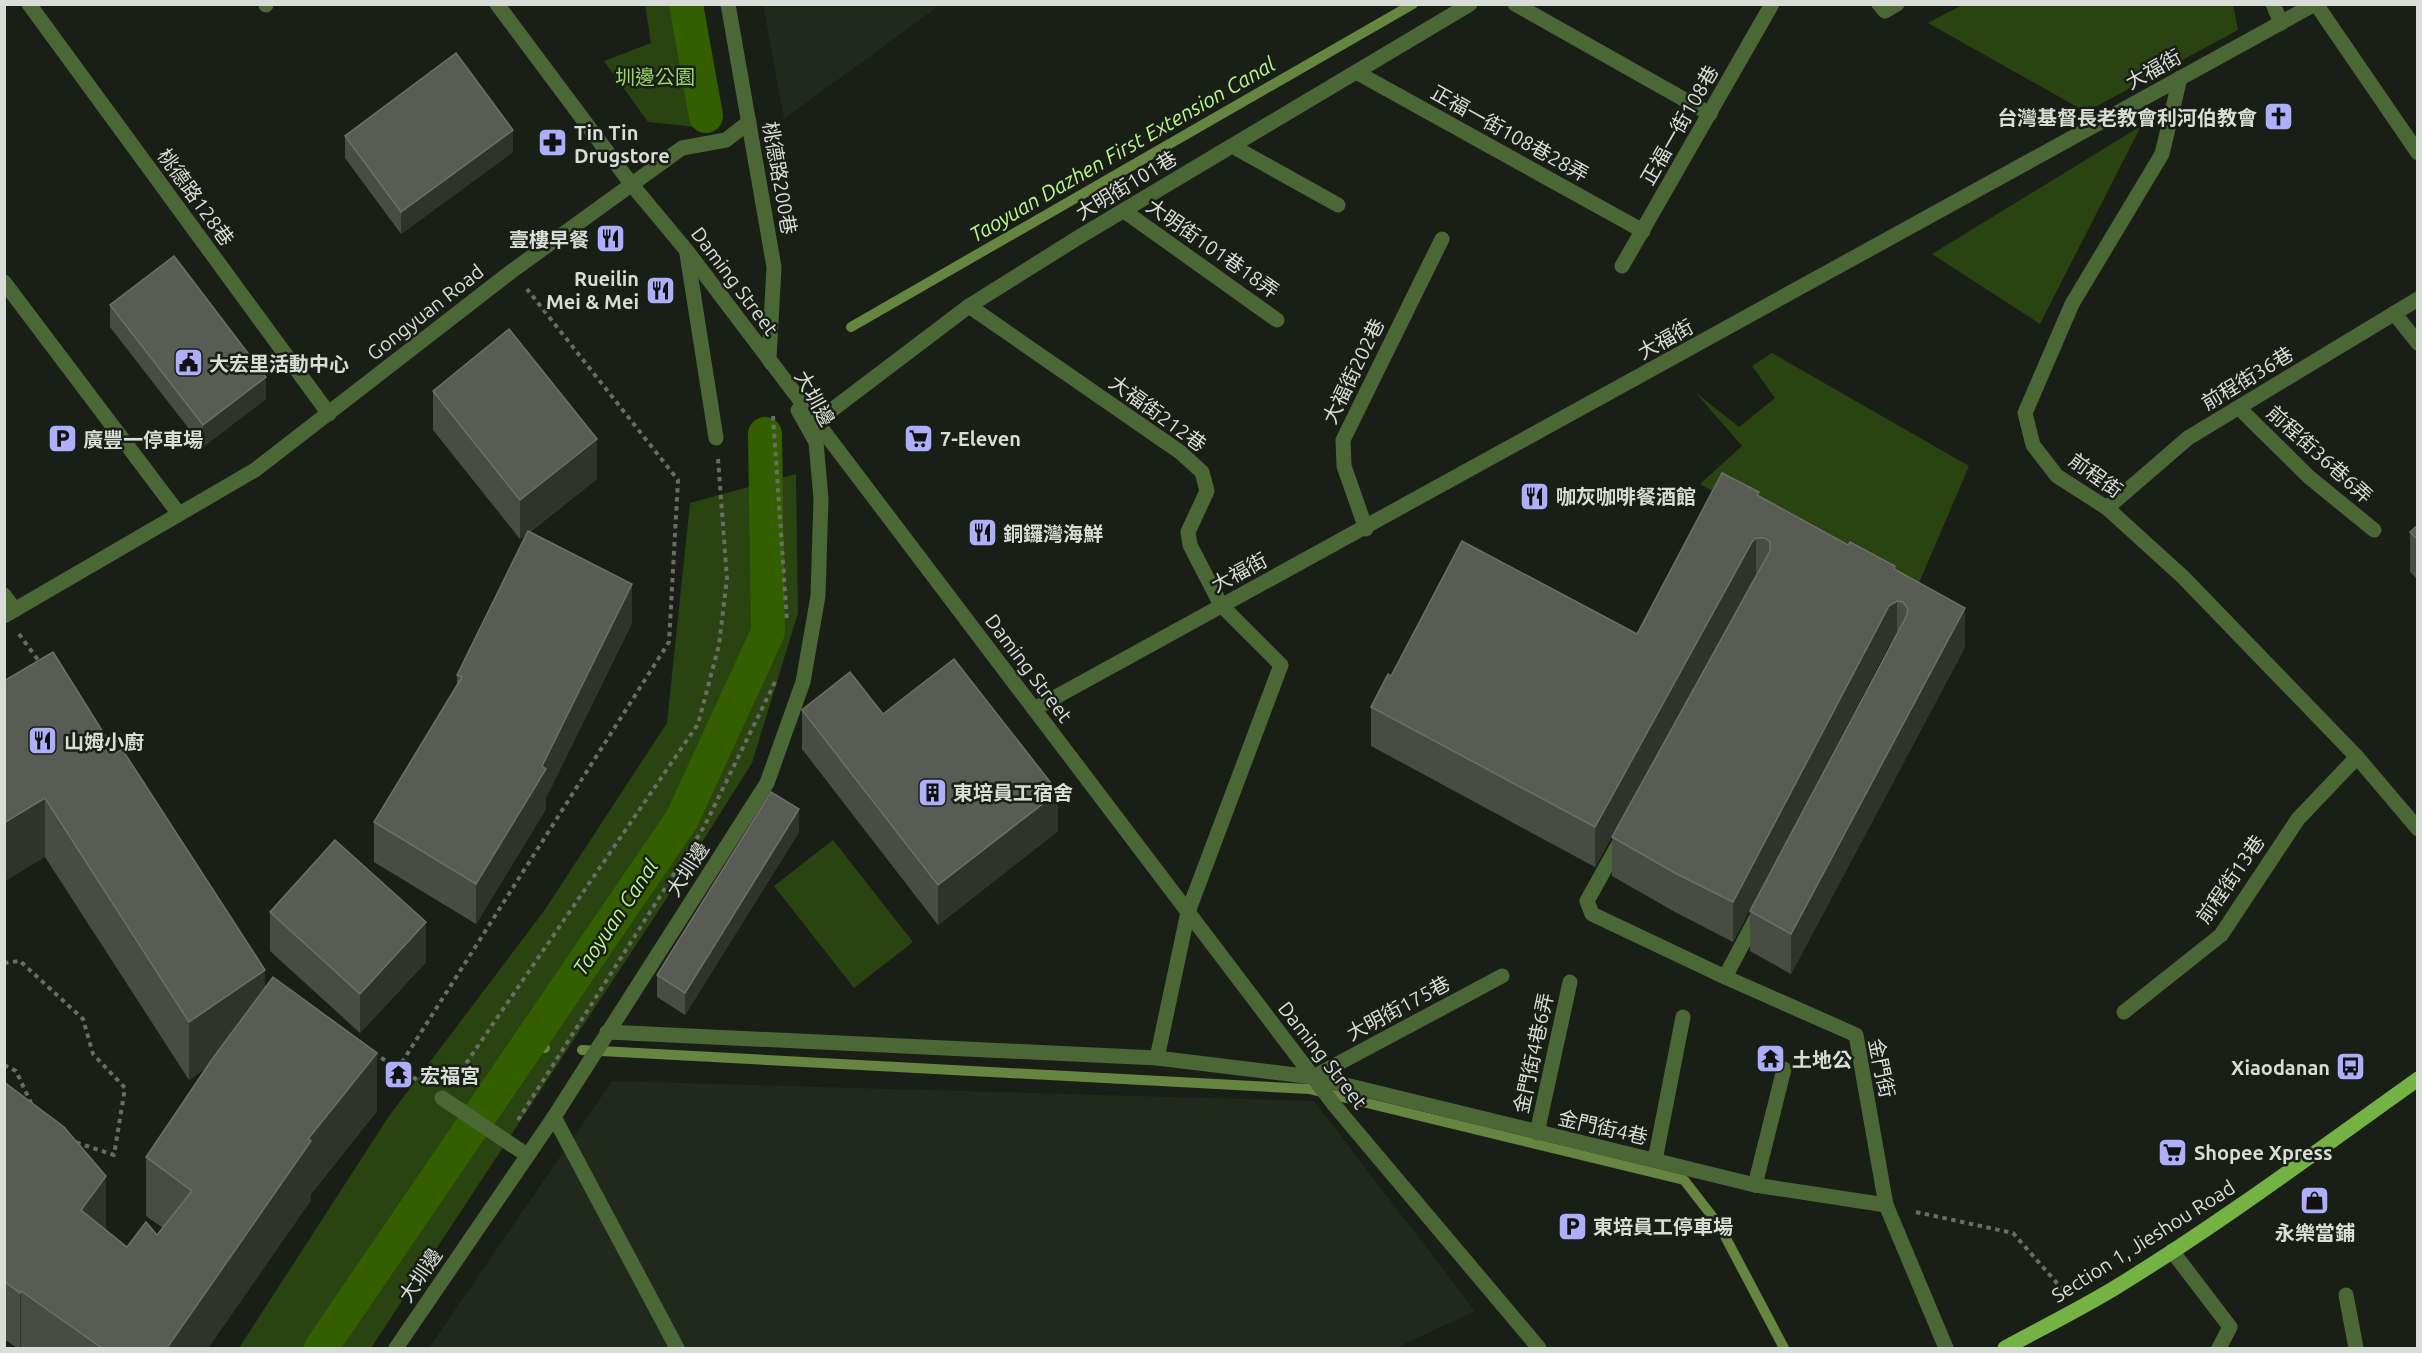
<svg xmlns="http://www.w3.org/2000/svg" width="2422" height="1353" font-family="Ubuntu,'Noto Sans TC',sans-serif">
  <style>
    .built { fill: #20291b }
    .green { fill: #294411 }
    .lines { fill: none; stroke-linecap: round; stroke-linejoin: round }
    .stream { stroke: #658540; stroke-width: 10 }
    .canal { stroke: #335f00; stroke-width: 34 }
    .path { stroke: #696d66; stroke-width: 4; stroke-dasharray: 4.5 4.5; stroke-linecap: butt }
    .minor { stroke: #4a6735; stroke-width: 15 }
    .major { stroke: #75b244; stroke-width: 15 }
    .wall { fill: #484d44 }
    .shaded-wall { fill: #2f342b }
    .building { fill: #585c54; stroke: #6c7068; stroke-width: 1.5 }
    .labels { text-anchor: middle; dominant-baseline: central; stroke-width: 5; stroke-linejoin: round; paint-order: stroke }
    .street-label { font-size: 20px; fill: #d9ddd7; stroke: #191e16 }
    .park-label { font-size: 20px; fill: #98d66a; stroke: #191e16 }
    .poi-label { font-size: 20px; font-weight: bold; fill: #d9ddd7; stroke: #191e16; text-anchor: start }
    .water-label { font-size: 21px; font-style: italic; fill: #b9f98b; stroke: #191e16 }
  </style>
  <rect width="100%" height="100%" fill="#191e16"/>
  <g class="built">
    <polygon points="763,4 940,4 940,5 784,119"/>
    <polygon points="612,1081 1314,1101 1475,1311 1396,1348 429,1348"/>
  </g>
  <g class="green">
    <polygon points="2233,4 2238,30 2086,112 1928,23 1962,5"/>
    <polygon points="645,5 675,5 697,127 648,122 604,61 651,43"/>
    <polygon points="2141,126 2040,324 1932,254"/>
    <polygon points="1772,353 1969,466 1910,604 1700,484 1742,446 1696,393 1739,427 1775,398 1752,366"/>
    <polygon points="796,474 798,613 752,763 663,904 371,1348 239,1348 389,1116 544,911 667,723 690,503"/>
    <polygon points="833,840 913,942 854,988 774,886"/>
  </g>
  <g class="lines">
    <g class="stream">
      <polyline points="851,327 1413,4"/>
      <polyline points="526,1047 545,1048"/>
      <polyline points="582,1050 1309,1089 1684,1180 1719,1225 1784,1348"/>
    </g>
    <g class="canal">
      <polyline points="686,4 706,116"/>
      <polyline points="321,1348 682,819 768,632 765,434"/>
    </g>
    <g class="path">
      <polyline points="773,416 787,621"/>
      <polyline points="19,634 41,664"/>
      <polyline points="4,963 20,961 83,1019 93,1054 125,1088 114,1155 75,1142"/>
      <polyline points="373,1054 399,1067"/>
      <polyline points="4,1065 16,1071 31,1103"/>
      <polyline points="456,1078 698,724 719,645 727,578 718,459"/>
      <polyline points="424,1085 399,1067 669,642 678,480 527,289"/>
      <polyline points="518,1120 704,827 775,682"/>
      <polyline points="1916,1212 2013,1233 2063,1290"/>
    </g>
    <g class="minor">
      <polyline points="29,4 329,414"/>
      <polyline points="266,4 266,5"/>
      <polyline points="497,4 632,185 687,251 1335,1106 1539,1348"/>
      <polyline points="728,4 774,267 769,359 771,363"/>
      <polyline points="1515,4 1710,114"/>
      <polyline points="1879,4 1885,11 1897,4"/>
      <polyline points="2273,4 2281,23"/>
      <polyline points="2316,4 2418,153"/>
      <polyline points="1356,72 1643,231"/>
      <polyline points="2180,78 2162,154 2072,304 2025,413 2033,445 2057,476 2107,508 2183,577 2357,757 2418,829"/>
      <polyline points="1232,146 1338,205"/>
      <polyline points="1124,211 1277,320"/>
      <polyline points="687,254 716,438"/>
      <polyline points="1622,266 1772,4"/>
      <polyline points="4,282 179,514"/>
      <polyline points="969,306 1180,452 1202,472 1207,491 1188,532 1190,545 1221,605 1281,665 1188,912 1157,1058"/>
      <polyline points="2394,313 2418,343"/>
      <polyline points="2239,408 2309,477 2374,530"/>
      <polyline points="816,422 969,306 1079,237 1470,4"/>
      <polyline points="2107,508 2188,438 2418,299"/>
      <polyline points="1366,529 1344,466 1343,440 1442,239"/>
      <polyline points="4,595 15,610"/>
      <polyline points="4,616 255,470 512,271 682,148 726,140 749,122"/>
      <polyline points="1034,709 2315,4"/>
      <polyline points="1621,840 1587,901 1592,914 1725,977 1856,1035 1886,1205 1946,1348"/>
      <polyline points="1725,977 1759,913"/>
      <polyline points="2124,1012 2221,935 2298,819 2357,757"/>
      <polyline points="607,1032 1157,1058 1313,1077 1755,1185 1886,1205"/>
      <polyline points="1313,1077 1502,976"/>
      <polyline points="442,1098 527,1155"/>
      <polyline points="554,1117 677,1348"/>
      <polyline points="1537,1133 1570,982"/>
      <polyline points="1655,1160 1683,1017"/>
      <polyline points="1755,1185 1784,1069"/>
      <polyline points="2172,1251 2230,1327 2219,1348"/>
      <polyline points="2346,1295 2356,1348"/>
      <polyline points="396,1348 554,1117 767,783 803,682 818,596 821,499 816,442 798,410"/>
    </g>
    <path class="major" d="M2005 1348C2040 1329 2078 1310 2113 1289 2218 1225 2317 1151 2418 1079"/>
  </g>
  <g class="wall">
    <polygon points="345,136 513,152 401,234 345,158"/>
    <polygon points="110,305 266,399 203,447 110,327"/>
    <polygon points="433,391 597,479 530,532 632,623 546,798 546,809 476,924 374,862 374,822 457,685 457,675 527,534 520,539 433,430"/>
    <polygon points="1759,496 1848,545 1895,569 1965,647 1791,974 1750,951 1750,911 1891,644 1889,645 1733,942 1675,912 1612,876 1612,837 1752,581 1595,867 1371,746 1371,707 1391,676 1637,634"/>
    <polygon points="2418,525 2418,580 2410,572 2410,532"/>
    <polygon points="4,681 116,753 265,988 377,1111 311,1194 311,1200 208,1348 17,1348 4,1339 4,1082 106,1230 127,1247 157,1235 163,1228 146,1216 146,1157 206,1068 189,1080 45,857"/>
    <polygon points="802,710 883,714 1058,831 938,925 802,749"/>
    <polygon points="799,832 685,1015 657,997 657,975"/>
    <polygon points="270,912 426,962 360,1033 270,951"/>
  </g>
  <g class="shaded-wall">
    <polygon points="513,130 513,152 401,234 401,212"/>
    <polygon points="266,377 266,399 203,447 203,425"/>
    <polygon points="597,439 597,479 520,539 520,500"/>
    <polygon points="1756,538 1756,577 1752,581 1595,867 1595,827 1752,542"/>
    <polygon points="1895,566 1895,602 1897,601 1897,640 1889,645 1733,942 1733,902"/>
    <polygon points="632,584 632,623 546,798 546,809 476,924 476,884 542,766"/>
    <polygon points="1965,608 1965,647 1791,974 1791,934"/>
    <polygon points="1058,792 1058,831 938,925 938,885"/>
    <polygon points="45,798 45,857 4,882 4,823"/>
    <polygon points="799,809 799,832 685,1015 685,993"/>
    <polygon points="426,922 426,962 360,1033 360,994"/>
    <polygon points="265,970 265,1028 189,1080 189,1022"/>
    <polygon points="377,1053 377,1111 311,1194 311,1200 208,1348 167,1348 308,1139"/>
    <polygon points="106,1176 106,1234 81,1210"/>
    <polygon points="21,1291 21,1348 20,1348 20,1293"/>
  </g>
  <g class="building">
    <polygon points="456,53 513,130 401,212 345,136"/>
    <polygon points="174,256 266,377 203,425 110,305"/>
    <polygon points="509,329 597,439 520,500 433,391"/>
    <polygon points="1722,473 1759,492 1757,495 1848,545 1850,542 1895,566 1894,569 1965,608 1791,934 1750,911 1907,615 1908,609 1903,602 1897,601 1889,606 1733,902 1675,873 1612,837 1770,551 1770,542 1765,538 1756,538 1752,542 1595,827 1371,707 1388,674 1391,676 1462,541 1637,634"/>
    <polygon points="2418,525 2418,540 2410,532"/>
    <polygon points="528,531 632,584 542,766 546,769 476,884 374,822 462,677 457,675"/>
    <polygon points="53,652 116,753 122,749 265,970 189,1022 45,798 4,823 4,681"/>
    <polygon points="954,659 1058,792 938,885 802,710 850,672 883,714"/>
    <polygon points="771,792 799,809 685,993 657,975"/>
    <polygon points="335,840 426,922 360,994 270,912"/>
    <polygon points="273,977 377,1053 308,1139 311,1141 167,1348 102,1348 21,1291 20,1293 4,1281 4,1082 64,1127 106,1176 81,1210 127,1247 146,1222 157,1235 192,1191 146,1157 213,1058"/>
  </g>
  <defs>
    <symbol id="church-square" viewBox="-11 -11 22 22"><rect x="-9" y="-9" width="18" height="18" rx="4" fill="#aeaefb" stroke="#191e16"/><path d="M-1.2-6h2.4v3.5h3.3v2.4h-3.3V6h-2.4V-.1h-3.3v-2.4h3.3Z" fill="#111"/></symbol>
    <symbol id="pharmacy-square" viewBox="-11 -11 22 22"><rect x="-9" y="-9" width="18" height="18" rx="4" fill="#aeaefb" stroke="#191e16"/><path d="M-2-6h4v4h4v4h-4v4h-4v-4h-4v-4h4Z" fill="#111"/></symbol>
    <symbol id="restaurant-square" viewBox="-11 -11 22 22"><rect x="-9" y="-9" width="18" height="18" rx="4" fill="#aeaefb" stroke="#191e16"/><path d="M-5-6h1v4h1v-4h1v4h1v-4h1v5L-1.5 .5V6h-2V.5L-5-1ZM5-6V6H3V1.5H1.5Q1.5-4 5-6Z" fill="#111"/></symbol>
    <symbol id="civic-square" viewBox="-11 -11 22 22"><rect x="-9" y="-9" width="18" height="18" rx="4" fill="#aeaefb" stroke="#191e16"/><path d="M-.6-6.5H3V-4.5H.6V-3L4-1V1h2V6H-6V1h2V-1L-.6-3ZM-1.2 2.5V6h2.4V2.5Z" fill="#111"/></symbol>
    <symbol id="supermarket-square" viewBox="-11 -11 22 22"><rect x="-9" y="-9" width="18" height="18" rx="4" fill="#aeaefb" stroke="#191e16"/><path d="M-6-5.5h2.5l.6 2H6L4.5 2H-2.5L-4.4-4H-6ZM-1.5 3.2a1.3 1.3 0 1 0 .1 0ZM3 3.2a1.3 1.3 0 1 0 .1 0Z" fill="#111"/></symbol>
    <symbol id="parking-square" viewBox="-11 -11 22 22"><rect x="-9" y="-9" width="18" height="18" rx="4" fill="#aeaefb" stroke="#191e16"/><path d="M-3.5-5.5H1a3.5 3.5 0 0 1 0 7H-1V5.5H-3.5ZM-1-3.4V-.6H.8a1.4 1.4 0 0 0 0-2.8Z" fill="#111"/></symbol>
    <symbol id="building-square" viewBox="-11 -11 22 22"><rect x="-9" y="-9" width="18" height="18" rx="4" fill="#aeaefb" stroke="#191e16"/><path d="M-4-6H4V6H1V3H-1V6H-4ZM-2.5-4.3h1.7v1.8h-1.7ZM.8-4.3h1.7v1.8H.8ZM-2.5-1h1.7V.8h-1.7ZM.8-1h1.7V.8H.8Z" fill="#111"/></symbol>
    <symbol id="temple-square" viewBox="-11 -11 22 22"><rect x="-9" y="-9" width="18" height="18" rx="4" fill="#aeaefb" stroke="#191e16"/><path d="M0-6L5-2H3V0L6.5 2.5H4V6H1.5V3h-3V6H-4V2.5H-6.5L-3 0V-2H-5Z" fill="#111"/></symbol>
    <symbol id="bus-square" viewBox="-11 -11 22 22"><rect x="-9" y="-9" width="18" height="18" rx="4" fill="#aeaefb" stroke="#191e16"/><path d="M-5-6H5V4H4V6H2V4H-2V6H-4V4H-5ZM-3.5-4V0h7V-4ZM-3.5 1.2v1.5H-2V1.2ZM2 1.2v1.5H3.5V1.2Z" fill="#111"/></symbol>
    <symbol id="shop-square" viewBox="-11 -11 22 22"><rect x="-9" y="-9" width="18" height="18" rx="4" fill="#aeaefb" stroke="#191e16"/><path d="M-5-2.5h2.3a2.7 3.5 0 0 1 5.4 0H5L5.5 6h-11ZM-1.5-2.5h3a1.5 2.3 0 0 0-3 0Z" fill="#111"/></symbol>
  </defs>
  <g fill-rule="evenodd">
    <use href="#church-square" x="2262" y="100" width="33" height="33"/>
    <use href="#pharmacy-square" x="536" y="126" width="33" height="33"/>
    <use href="#restaurant-square" x="594" y="222" width="33" height="33"/>
    <use href="#restaurant-square" x="644" y="274" width="33" height="33"/>
    <use href="#civic-square" x="172" y="346" width="33" height="33"/>
    <use href="#supermarket-square" x="902" y="422" width="33" height="33"/>
    <use href="#parking-square" x="46" y="422" width="33" height="33"/>
    <use href="#restaurant-square" x="1518" y="480" width="33" height="33"/>
    <use href="#restaurant-square" x="966" y="516" width="33" height="33"/>
    <use href="#restaurant-square" x="26" y="724" width="33" height="33"/>
    <use href="#building-square" x="916" y="776" width="33" height="33"/>
    <use href="#temple-square" x="1754" y="1042" width="33" height="33"/>
    <use href="#bus-square" x="2334" y="1050" width="33" height="33"/>
    <use href="#temple-square" x="382" y="1058" width="33" height="33"/>
    <use href="#supermarket-square" x="2156" y="1136" width="33" height="33"/>
    <use href="#shop-square" x="2298" y="1184" width="33" height="33"/>
    <use href="#parking-square" x="1556" y="1210" width="33" height="33"/>
  </g>
  <g class="labels">
    <g class="street-label">
      <text transform="translate(2153 69) rotate(-29)">大福街</text>
      <text transform="translate(1679 125) rotate(-60)">正福一街108巷</text>
      <text transform="translate(1510 133) rotate(29)">正福一街108巷28弄</text>
      <text transform="translate(780 178) rotate(80)">桃德路200巷</text>
      <text transform="translate(1126 185) rotate(-31)">大明街101巷</text>
      <text transform="translate(196 197) rotate(54)">桃德路128巷</text>
      <text transform="translate(1213 248) rotate(35)">大明街101巷18弄</text>
      <text transform="translate(735 281) rotate(53)">Daming Street</text>
      <text transform="translate(425 312) rotate(-38)">Gongyuan Road</text>
      <text transform="translate(1665 339) rotate(-29)">大福街</text>
      <text transform="translate(1353 371) rotate(-64)">大福街202巷</text>
      <text transform="translate(2247 378) rotate(-31)">前程街36巷</text>
      <text transform="translate(815 398) rotate(61)">大圳邊</text>
      <text transform="translate(1158 413) rotate(36)">大福街212巷</text>
      <text transform="translate(2320 454) rotate(42)">前程街36巷6弄</text>
      <text transform="translate(2096 475) rotate(36)">前程街</text>
      <text transform="translate(1239 572) rotate(-28)">大福街</text>
      <text transform="translate(1029 668) rotate(53)">Daming Street</text>
      <text transform="translate(687 869) rotate(-57)">大圳邊</text>
      <text transform="translate(2230 879) rotate(-55)">前程街13巷</text>
      <text transform="translate(1398 1008) rotate(-28)">大明街175巷</text>
      <text transform="translate(1533 1053) rotate(-78)">金門街4巷6弄</text>
      <text transform="translate(1323 1055) rotate(52)">Daming Street</text>
      <text transform="translate(1882 1068) rotate(78)">金門街</text>
      <text transform="translate(1603 1127) rotate(13)">金門街4巷</text>
      <text transform="translate(2143 1241) rotate(-32)">Section 1, Jieshou Road</text>
      <text transform="translate(420 1275) rotate(-56)">大圳邊</text>
    </g>
    <g class="park-label">
      <text x="655" y="76">圳邊公園</text>
    </g>
    <g class="poi-label">
      <text x="2257" y="117" text-anchor="end">台灣基督長老教會利河伯教會</text>
      <text x="574" y="132">Tin Tin<tspan x="574" dy="23">Drugstore</tspan></text>
      <text x="589" y="239" text-anchor="end">壹樓早餐</text>
      <text x="639" y="278" text-anchor="end">Rueilin<tspan x="639" dy="23">Mei &amp; Mei</tspan></text>
      <text x="209" y="363">大宏里活動中心</text>
      <text x="940" y="438">7-Eleven</text>
      <text x="83" y="439">廣豐一停車場</text>
      <text x="1556" y="496">咖灰咖啡餐酒館</text>
      <text x="1003" y="533">銅鑼灣海鮮</text>
      <text x="64" y="741">山姆小廚</text>
      <text x="953" y="792">東培員工宿舍</text>
      <text x="1792" y="1059">土地公</text>
      <text x="2330" y="1067" text-anchor="end">Xiaodanan</text>
      <text x="420" y="1075">宏福宮</text>
      <text x="2194" y="1152">Shopee Xpress</text>
      <text x="1593" y="1226">東培員工停車場</text>
      <text x="2315" y="1232" text-anchor="middle">永樂當鋪</text>
    </g>
    <g class="water-label">
      <text transform="translate(1122 149) rotate(-30)">Taoyuan Dazhen First Extension Canal</text>
      <text transform="translate(615 917) rotate(-56)">Taoyuan Canal</text>
    </g>
  </g>
  <rect width="2422" height="1353" fill="none" stroke="#d9ddd7" stroke-width="12"/>
</svg>
